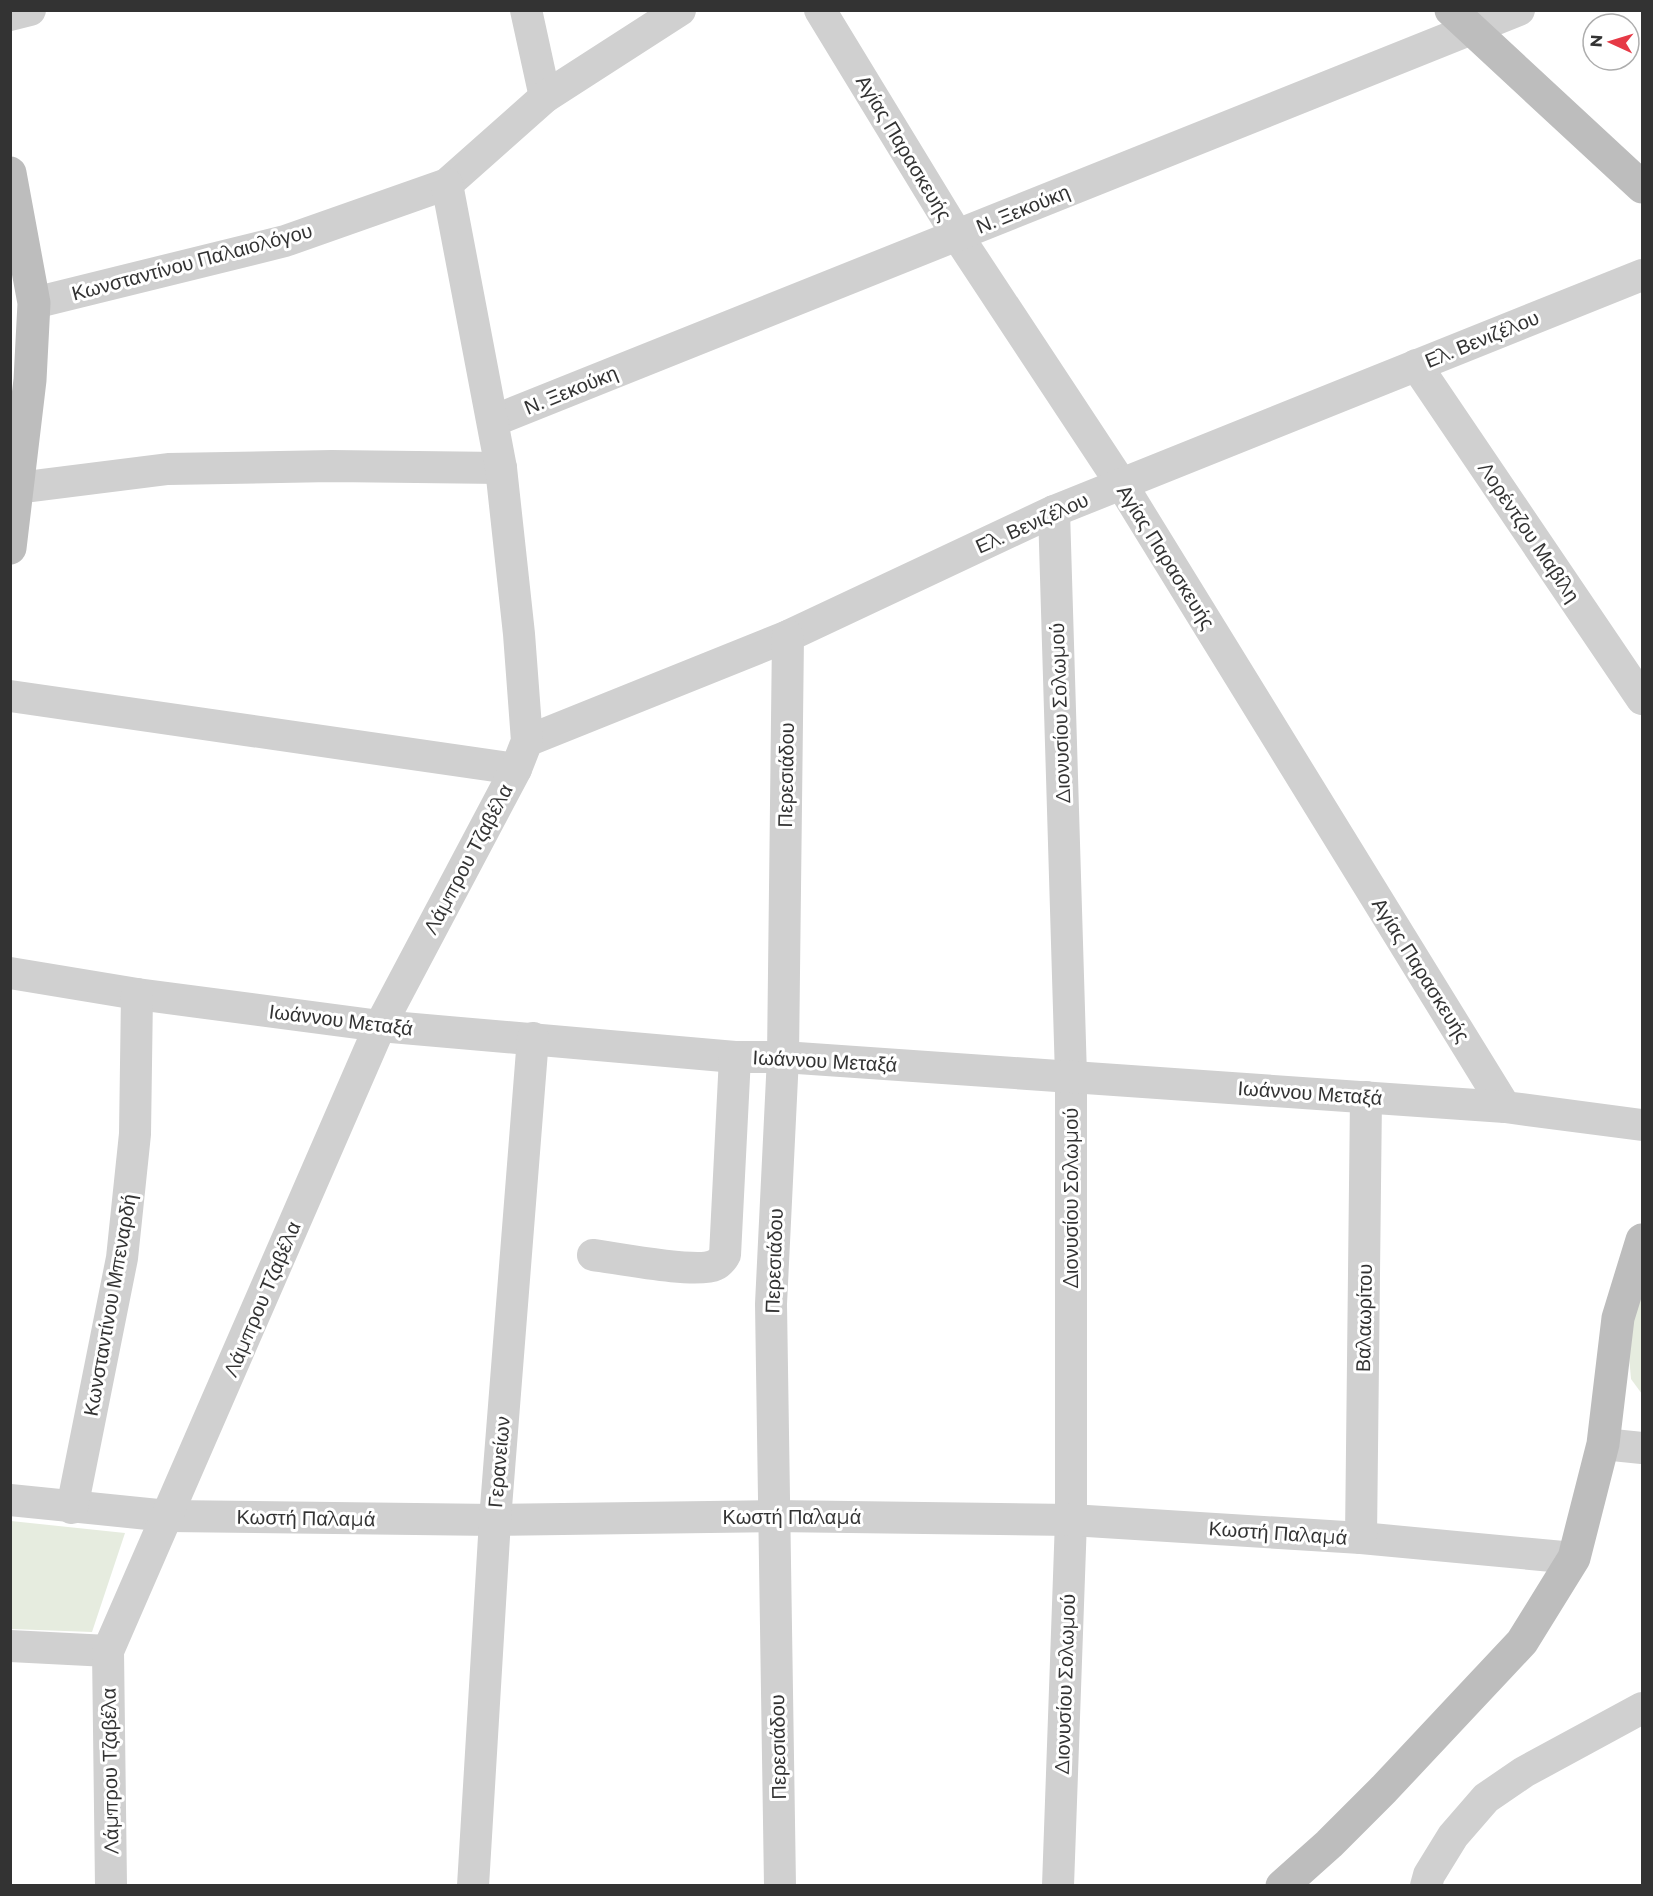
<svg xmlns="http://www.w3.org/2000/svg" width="1653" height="1896" font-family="Montserrat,sans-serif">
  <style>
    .green { fill: #e6ecdf }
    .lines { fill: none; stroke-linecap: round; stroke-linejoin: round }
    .street { stroke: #d0d0d0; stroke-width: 32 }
    .secondary { stroke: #bdbdbd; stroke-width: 33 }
    .labels { text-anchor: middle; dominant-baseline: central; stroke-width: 6; stroke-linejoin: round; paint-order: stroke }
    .street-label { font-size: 20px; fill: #333; stroke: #fff }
  </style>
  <rect width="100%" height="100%" fill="#fff"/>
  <g class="green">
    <polygon points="1642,1285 1642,1394 1631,1379 1626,1321"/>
    <polygon points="11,1521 125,1533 92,1632 11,1629"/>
  </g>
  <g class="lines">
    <g class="street">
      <polyline points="526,10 545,97"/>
      <polyline points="820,10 957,235 1122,485 1505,1107"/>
      <polyline points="10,15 30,10"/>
      <polyline points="34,303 285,241 447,184 545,97 680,10"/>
      <polyline points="1416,365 1642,699"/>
      <polyline points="493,421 1519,10"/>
      <polyline points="17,488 168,469 332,466 501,468"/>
      <polyline points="1054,511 1071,1076 1071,1520 1058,1886"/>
      <polyline points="10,696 516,769"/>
      <polyline points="527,741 788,636 1054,511 1642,275"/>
      <polyline points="10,973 137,994 380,1026 735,1057 783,1057 1505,1107 1642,1125"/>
      <path d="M593 1255C617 1258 697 1274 715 1265 720 1263 722 1259 725 1255L735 1057"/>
      <polyline points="1603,1444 1642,1448"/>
      <polyline points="10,1500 168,1516 495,1520 774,1516 1071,1520 1361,1538 1574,1558"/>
      <polyline points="72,1508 122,1258 135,1134 137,994"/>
      <polyline points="1361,1538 1366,1097"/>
      <polyline points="10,1646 108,1651"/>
      <polyline points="111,1886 108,1651 380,1026 516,769 527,741 519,634 501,468 447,184"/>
      <polyline points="473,1886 495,1520 533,1038"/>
      <polyline points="780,1886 771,1304 783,1057 788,636"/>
      <polyline points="1426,1886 1429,1875 1453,1836 1486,1798 1524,1772 1642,1708"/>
    </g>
    <g class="secondary">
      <polyline points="1451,10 1642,187"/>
      <polyline points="10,173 34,303 30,380 10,548"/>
      <polyline points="1282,1886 1329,1844 1384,1789 1522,1642 1574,1558 1603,1444 1618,1318 1642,1240"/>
    </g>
  </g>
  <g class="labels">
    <g class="street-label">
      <text transform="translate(904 148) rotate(59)">Αγίας Παρασκευής</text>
      <text transform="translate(1023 209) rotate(-22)">Ν. Ξεκούκη</text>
      <text transform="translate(192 262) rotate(-15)">Κωνσταντίνου Παλαιολόγου</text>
      <text transform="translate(1482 339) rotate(-22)">Ελ. Βενιζέλου</text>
      <text transform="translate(571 390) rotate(-22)">Ν. Ξεκούκη</text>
      <text transform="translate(1032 523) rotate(-24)">Ελ. Βενιζέλου</text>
      <text transform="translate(1529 532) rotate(56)">Λορέντζου Μαβίλη</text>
      <text transform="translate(1166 557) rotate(58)">Αγίας Παρασκευής</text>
      <text transform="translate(1060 713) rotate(-92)">Διονυσίου Σολωμού</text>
      <text transform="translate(786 775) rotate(-89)">Περεσιάδου</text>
      <text transform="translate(468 859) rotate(-62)">Λάμπρου Τζαβέλα</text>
      <text transform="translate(1421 970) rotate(58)">Αγίας Παρασκευής</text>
      <text transform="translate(341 1020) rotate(7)">Ιωάννου Μεταξά</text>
      <text transform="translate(825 1061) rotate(3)">Ιωάννου Μεταξά</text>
      <text transform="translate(1310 1093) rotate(4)">Ιωάννου Μεταξά</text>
      <text transform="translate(1071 1198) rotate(-90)">Διονυσίου Σολωμού</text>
      <text transform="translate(774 1261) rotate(-88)">Περεσιάδου</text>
      <text transform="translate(262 1299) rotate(-67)">Λάμπρου Τζαβέλα</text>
      <text transform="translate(110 1305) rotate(-80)">Κωνσταντίνου Μπεναρδή</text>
      <text transform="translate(1364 1318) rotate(-89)">Βαλαωρίτου</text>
      <text transform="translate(499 1462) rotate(-85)">Γερανείων</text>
      <text x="792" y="1517">Κωστή Παλαμά</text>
      <text transform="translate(306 1518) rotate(1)">Κωστή Παλαμά</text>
      <text transform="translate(1278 1533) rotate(4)">Κωστή Παλαμά</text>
      <text transform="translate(1065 1684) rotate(-88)">Διονυσίου Σολωμού</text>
      <text transform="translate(778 1747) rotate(-91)">Περεσιάδου</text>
      <text transform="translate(110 1771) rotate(-91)">Λάμπρου Τζαβέλα</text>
    </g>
  </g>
  <rect width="1653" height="1896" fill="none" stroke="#333333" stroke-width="24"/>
  <g transform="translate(1611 42) rotate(274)"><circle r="28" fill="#ffffff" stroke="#adadad" stroke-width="1.5"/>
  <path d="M0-4.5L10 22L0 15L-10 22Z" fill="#e63946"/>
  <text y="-9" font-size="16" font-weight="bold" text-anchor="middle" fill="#333333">N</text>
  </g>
</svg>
